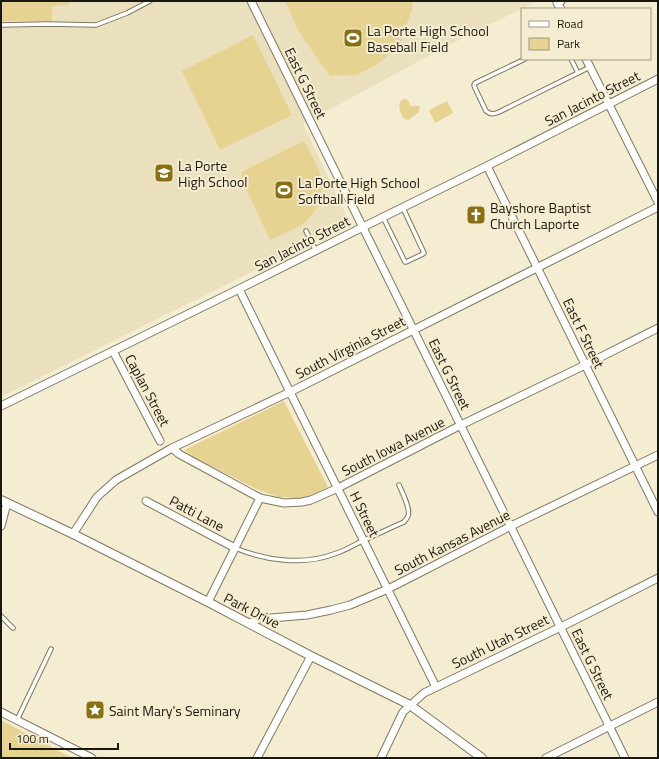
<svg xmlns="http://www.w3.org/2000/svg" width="659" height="759" font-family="'Titillium Web',sans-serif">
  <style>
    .built { fill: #eae0bd }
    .green { fill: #e7d391 }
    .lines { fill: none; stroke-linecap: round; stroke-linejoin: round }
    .service-casing { stroke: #7f785f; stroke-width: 5.5 }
    .minor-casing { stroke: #7f785f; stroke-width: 9 }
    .tertiary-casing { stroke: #7f785f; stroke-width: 10 }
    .service { stroke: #fff; stroke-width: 3.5 }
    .minor { stroke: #fff; stroke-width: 7 }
    .tertiary { stroke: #fff; stroke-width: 8 }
    .labels { text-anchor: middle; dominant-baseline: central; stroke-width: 4; stroke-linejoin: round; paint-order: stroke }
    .poi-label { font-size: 14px; fill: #1b180e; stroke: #f5edd1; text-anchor: start }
    .street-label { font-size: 14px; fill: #1b180e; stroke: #f5edd1 }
  </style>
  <rect width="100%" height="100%" fill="#f5edd1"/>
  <polygon class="built" points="1,1 537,1 441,49 303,124 350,223 1,397"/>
  <g class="green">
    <polygon points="1,1 69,1 69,5 52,6 52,21 1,21"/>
    <polygon points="285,1 412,1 413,6 400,44 378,64 357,75 330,76 299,32"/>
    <polygon points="253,35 292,115 220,150 182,71"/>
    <path d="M404 99C408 98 410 103 410 106H419L420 108 418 113 408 120 403 118C400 112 396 102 404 99Z"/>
    <polygon points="447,101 453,113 435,123 429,110"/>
    <path d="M304 141C310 152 318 164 321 177 326 195 316 215 301 225 291 231 280 235 270 240L241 178 243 171Z"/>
    <polygon points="284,401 328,487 313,495 298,498 278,497 256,489 197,459 184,450"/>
    <polygon points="1,720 72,758 1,758"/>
  </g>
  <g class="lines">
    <defs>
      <g id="service">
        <polyline points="1,25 47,24 96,25 127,13 150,1"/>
        <path d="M525 59 475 83 474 85 475 88 486 111C491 115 494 114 499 112L590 67"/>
        <polyline points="571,59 578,73"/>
        <polyline points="383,217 405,262 406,262 423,254 424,253 403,208"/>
        <polyline points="306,231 316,251"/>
        <path d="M235 548C267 561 304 566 337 553 346 550 354 545 362 541 376 535 390 528 404 522 405 520 407 519 408 516 411 509 402 492 399 485"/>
        <polyline points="1,616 13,628"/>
        <polyline points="17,720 51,649"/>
      </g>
      <g id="minor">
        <polyline points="251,1 625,758"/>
        <polyline points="561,9 557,3 561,1"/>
        <polyline points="586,59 658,202"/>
        <polyline points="487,166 658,512"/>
        <polyline points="239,289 436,687"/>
        <polyline points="113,351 160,441"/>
        <polyline points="1,406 239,289 363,227 487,166 658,79"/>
        <polyline points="172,448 179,454 260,498 284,503 302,502 311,500 338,488 461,425 585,365 658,328"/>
        <polyline points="146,501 235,548"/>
        <polyline points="1,526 7,503"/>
        <polyline points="73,534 97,497 116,480 172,448 290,392 658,207"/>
        <polyline points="208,602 260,498"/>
        <polyline points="249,623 259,619 307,615 331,610 350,605 388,589 511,526 658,455"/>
        <polyline points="1,712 92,758"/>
        <polyline points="257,758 311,656"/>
        <polyline points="381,758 403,712 424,693 567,624 658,578"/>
        <polyline points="546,758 658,702"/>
      </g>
      <polyline id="tertiary" points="1,500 73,534 208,602 311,656 410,705 482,758"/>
    </defs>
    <use href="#service" class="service-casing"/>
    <use href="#minor" class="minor-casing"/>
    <use href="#tertiary" class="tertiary-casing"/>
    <use href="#service" class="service"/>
    <use href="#minor" class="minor"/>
    <use href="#tertiary" class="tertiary"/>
  </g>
  <defs>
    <symbol id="stadium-square" viewBox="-11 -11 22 22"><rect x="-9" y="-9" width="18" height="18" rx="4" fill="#897113" stroke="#f5edd1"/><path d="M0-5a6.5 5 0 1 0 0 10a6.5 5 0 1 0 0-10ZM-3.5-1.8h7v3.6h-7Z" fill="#fff"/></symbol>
    <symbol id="school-square" viewBox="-11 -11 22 22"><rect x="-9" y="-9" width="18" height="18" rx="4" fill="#897113" stroke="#f5edd1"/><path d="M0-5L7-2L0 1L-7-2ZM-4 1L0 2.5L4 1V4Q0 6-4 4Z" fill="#fff"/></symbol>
    <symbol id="church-square" viewBox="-11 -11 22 22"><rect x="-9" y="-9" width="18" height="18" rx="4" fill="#897113" stroke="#f5edd1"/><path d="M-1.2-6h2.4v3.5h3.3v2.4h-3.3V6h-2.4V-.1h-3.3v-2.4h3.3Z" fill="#fff"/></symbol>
    <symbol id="sight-square" viewBox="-11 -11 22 22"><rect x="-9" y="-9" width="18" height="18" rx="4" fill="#897113" stroke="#f5edd1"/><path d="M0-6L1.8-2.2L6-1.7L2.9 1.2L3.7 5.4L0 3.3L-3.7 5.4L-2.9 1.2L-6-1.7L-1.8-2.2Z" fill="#fff"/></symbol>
  </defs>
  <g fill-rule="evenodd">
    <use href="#stadium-square" x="342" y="27" width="22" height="22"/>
    <use href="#school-square" x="153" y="162" width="22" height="22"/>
    <use href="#stadium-square" x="273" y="179" width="22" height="22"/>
    <use href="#church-square" x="465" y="204" width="22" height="22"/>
    <use href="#sight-square" x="84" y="699" width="22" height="22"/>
  </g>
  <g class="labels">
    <g class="poi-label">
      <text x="367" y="30">La Porte High School<tspan x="367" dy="16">Baseball Field</tspan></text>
      <text x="178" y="165">La Porte<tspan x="178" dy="16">High School</tspan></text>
      <text x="298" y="182">La Porte High School<tspan x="298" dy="16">Softball Field</tspan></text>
      <text x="490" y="207">Bayshore Baptist<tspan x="490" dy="16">Church Laporte</tspan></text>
      <text x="109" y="710">Saint Mary's Seminary</text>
    </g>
    <g class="street-label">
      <text transform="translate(306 83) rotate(64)">East G Street</text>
      <text transform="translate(592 98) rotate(-27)">San Jacinto Street</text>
      <text transform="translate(302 243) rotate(-27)">San Jacinto Street</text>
      <text transform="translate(584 333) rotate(64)">East F Street</text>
      <text transform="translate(350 347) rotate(-27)">South Virginia Street</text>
      <text transform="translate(450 374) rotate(64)">East G Street</text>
      <text transform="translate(148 390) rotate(62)">Caplan Street</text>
      <text transform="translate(393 446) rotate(-27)">South Iowa Avenue</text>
      <text transform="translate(197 513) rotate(28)">Patti Lane</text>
      <text transform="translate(365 514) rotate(64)">H Street</text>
      <text transform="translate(452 542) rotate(-27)">South Kansas Avenue</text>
      <text transform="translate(252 610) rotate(27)">Park Drive</text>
      <text transform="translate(500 641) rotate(-26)">South Utah Street</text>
      <text transform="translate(593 664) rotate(64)">East G Street</text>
    </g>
  </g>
  <rect width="659" height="759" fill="none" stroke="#1b180e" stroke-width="4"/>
  <rect x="521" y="8" width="130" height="52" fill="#f5edd1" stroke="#9e9883"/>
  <rect x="529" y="21" width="20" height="6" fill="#ffffff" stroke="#9e9883"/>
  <text x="557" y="28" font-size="12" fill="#1b180e">Road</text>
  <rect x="529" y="38" width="20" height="12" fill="#e7d391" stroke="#9e9883"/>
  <text x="557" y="48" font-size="12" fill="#1b180e">Park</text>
  <path d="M10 743v6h108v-6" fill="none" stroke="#1b180e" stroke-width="2"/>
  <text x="16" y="743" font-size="12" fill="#1b180e" stroke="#f5edd1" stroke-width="3" paint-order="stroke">100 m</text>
</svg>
